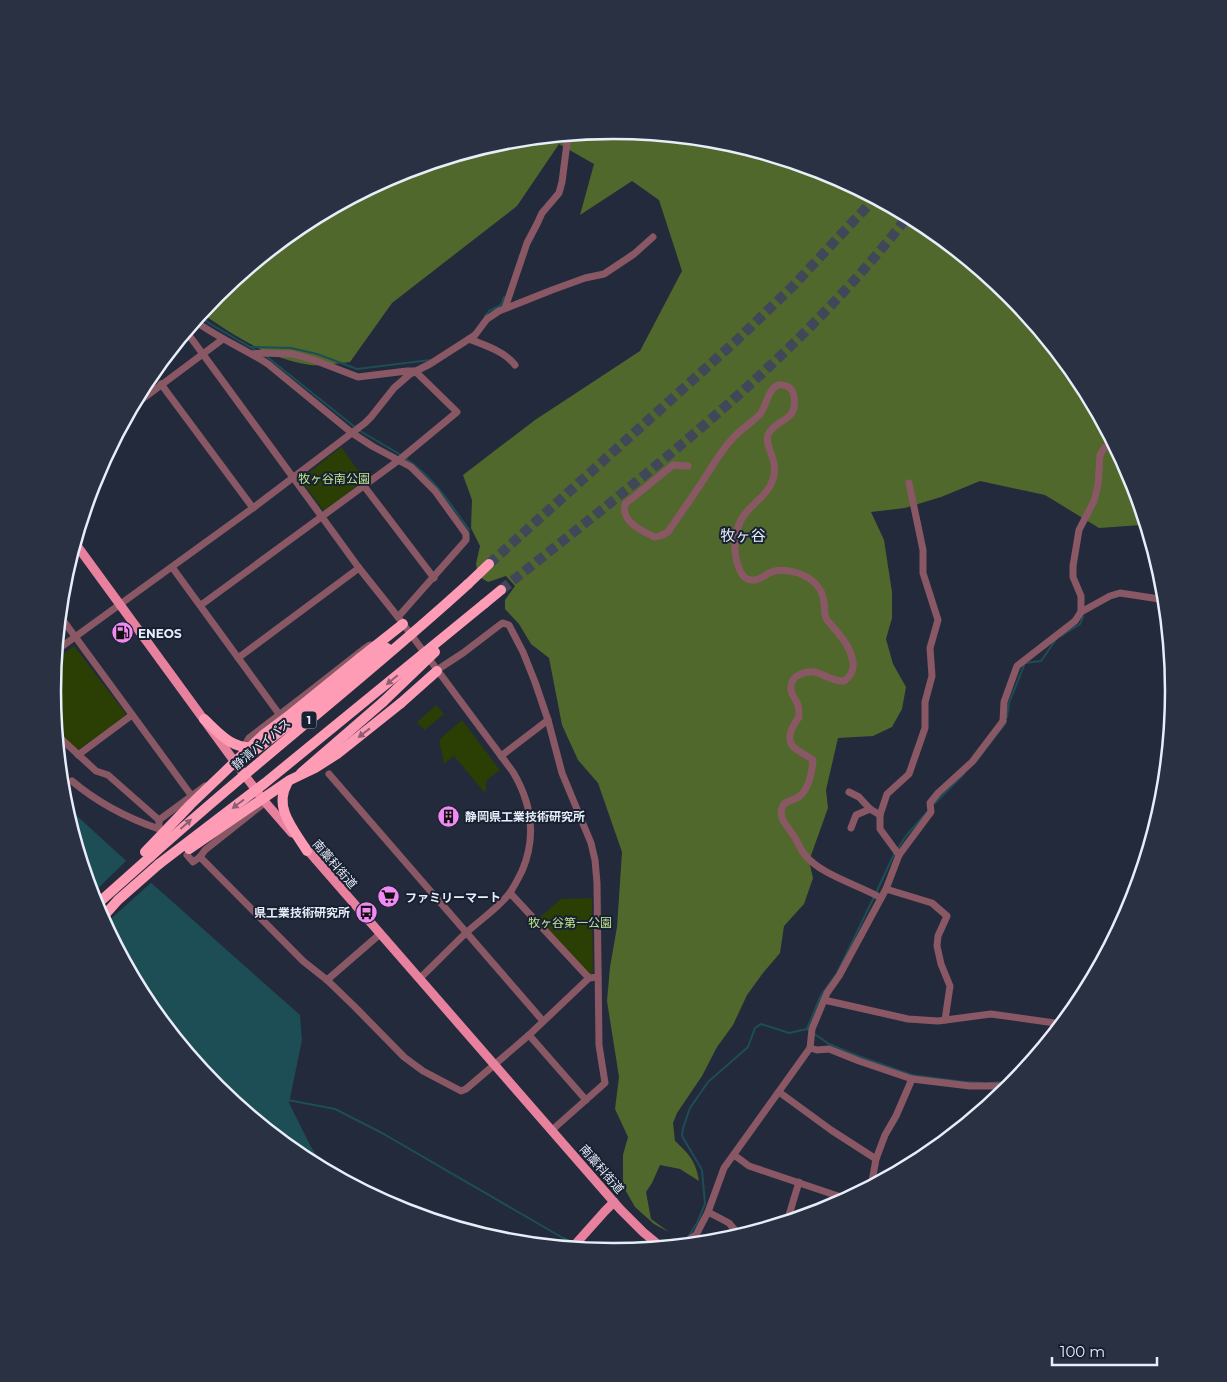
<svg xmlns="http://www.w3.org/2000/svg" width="1227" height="1382" font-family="Montserrat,'Noto Sans JP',sans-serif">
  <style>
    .green { fill: #2b3e03 }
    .forest { fill: #51682c }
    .water { fill: #1d4e56 }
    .pier { fill: #222a3c }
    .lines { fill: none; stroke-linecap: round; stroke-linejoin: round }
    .stream { stroke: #1d4e56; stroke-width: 2 }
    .highway-tunnel { stroke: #404758; stroke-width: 10; stroke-dasharray: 10 5; stroke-linecap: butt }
    .minor { stroke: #895864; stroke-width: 7 }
    .major { stroke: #e7819d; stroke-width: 9 }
    .highway { stroke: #fe9cb6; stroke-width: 10 }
    .highway-bridge { stroke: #fe9cb6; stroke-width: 10 }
    .oneway { fill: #8b5e74 }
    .labels { text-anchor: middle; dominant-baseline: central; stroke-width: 4; stroke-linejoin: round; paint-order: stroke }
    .shield { fill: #182132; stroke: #a9b0bd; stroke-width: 1 }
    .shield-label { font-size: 11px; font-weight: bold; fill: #e7edf9 }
    .park-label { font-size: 12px; fill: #c1e58d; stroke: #182132 }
    .poi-label { font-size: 12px; font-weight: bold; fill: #e7edf9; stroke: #182132; text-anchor: start }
    .street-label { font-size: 12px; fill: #e7edf9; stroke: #182132 }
    .quarter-label { font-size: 15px; fill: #e7edf9; stroke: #182132 }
    .rim { fill: none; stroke: #e7edf9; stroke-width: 2.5 }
  </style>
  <rect width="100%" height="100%" fill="#222a3c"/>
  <g class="green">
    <polygon points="341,447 365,480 324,511 302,482 302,478"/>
    <polygon points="74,646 127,715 78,750 56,731 53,691 56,660"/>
    <polygon points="436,705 444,714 425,730 417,722"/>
    <polygon points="462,720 500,770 487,780 485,793 454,756 444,764 439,740"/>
    <polygon points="592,898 593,973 589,975 538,919 561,899"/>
  </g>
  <path class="forest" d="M614 130 723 141 828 173 925 225 1010 295 1080 380 1132 477 1146 524 1141 525 1099 528 1045 495 980 481 941 497 905 508 871 512 884 540 892 592V618L886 639 893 664 906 687 902 709 892 727 873 736 838 738 826 790 828 808 809 861 813 878 804 904 784 926 780 953 763 973 747 995 733 1025 717 1047 702 1076 677 1113 673 1123 675 1141C689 1154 696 1161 699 1181L680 1169 660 1165 652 1183 646 1192 651 1219 669 1232 654 1224 635 1207 623 1186V1155L628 1137 615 1109 619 1077 607 1001 610 967 617 927 622 852 598 783 578 760 562 725 549 658 531 644 519 624 505 609V600L515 586 506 576 488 582 478 576 476 564 480 546 471 528 472 500 463 475 535 420 640 351 682 271 659 200 632 181 580 215 594 164 559 144 517 206 392 303 350 362C338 363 323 366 311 365 270 360 235 336 201 313L217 294 302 224 399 173 504 141Z"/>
  <polygon class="water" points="64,804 112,848 300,1015 302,1040 289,1103 310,1145 325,1170 302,1157 217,1087 147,1002 95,905"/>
  <polygon class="pier" points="128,859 153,881 105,924 95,905 92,894"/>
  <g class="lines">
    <g class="stream">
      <polyline points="199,316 212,325 257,351"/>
      <polyline points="485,316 489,311 501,305 504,297"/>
      <polyline points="251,347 291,348 317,354 357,369 430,360"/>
      <polyline points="266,356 356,428"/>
      <polyline points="360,431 401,455"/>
      <path d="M405 458C433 477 450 503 469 530"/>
      <polyline points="1061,636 1080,624 1083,617"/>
      <polyline points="1007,717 1009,703 1025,663 1041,661 1057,638"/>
      <polyline points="975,763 1005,724 1006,721"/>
      <polyline points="934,804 964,774"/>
      <polyline points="898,848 906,836 928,811"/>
      <polyline points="876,893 895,852"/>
      <polyline points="807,1029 821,995 837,973 874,897"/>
      <polyline points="813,1033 829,1044 858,1056 912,1075 964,1082 984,1083"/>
      <polyline points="988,1083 1016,1081"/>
      <polyline points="288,1100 335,1109 382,1133 563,1238 572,1242"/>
      <polyline points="688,1237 697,1223 705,1204 702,1170 682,1136 683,1128 690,1108 708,1082 748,1047 755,1028 761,1024 789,1033 807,1029 809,1030"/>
      <polyline points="678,1242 684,1239"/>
      <polyline points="579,1244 583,1245 631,1247"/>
    </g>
    <g class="highway-tunnel">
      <polyline points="489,564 737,340 793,286 875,198"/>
      <path d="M501 590C645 475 795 362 908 216"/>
    </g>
    <g class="minor">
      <polyline points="505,308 527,243 537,224 542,213 559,193 562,182 567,143 571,134"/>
      <path d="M195 321C218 338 245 349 268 364L352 433 372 446 411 467 435 491 466 534V540L398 617"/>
      <path d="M186 331 322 517 359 568 398 617 513 772C532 804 537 836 522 871 518 879 514 887 509 894 497 909 480 920 466 933 450 948 435 964 419 979"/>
      <path d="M469 339C485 345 505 352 515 365"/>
      <polyline points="161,384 253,508"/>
      <polyline points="133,406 223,339"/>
      <path d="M688 466 673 465 625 504C621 522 641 530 654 537L660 536 668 532C677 518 687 505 696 491 708 474 718 454 733 438 741 429 753 422 761 413 767 404 770 379 786 386 791 387 794 393 794 397 798 423 775 418 768 435 765 444 773 455 774 464 775 469 775 474 773 479 769 494 754 502 745 514 734 528 732 551 739 568 741 574 745 580 752 580 759 581 766 574 772 572 780 568 791 571 798 573 812 578 823 588 824 603 825 607 824 613 826 618 827 621 831 624 833 627 843 639 850 646 853 662 854 671 851 676 844 681 826 682 819 665 799 675 794 677 791 682 791 687 790 694 796 699 798 705 799 709 799 713 799 717 795 722 793 725 791 731 785 749 802 751 813 760 812 772 809 788 800 796 794 801 784 800 782 808 779 819 786 824 791 832 797 839 799 848 805 855 821 875 859 885 881 898"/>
      <polyline points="364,486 434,578"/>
      <polyline points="172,567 279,714"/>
      <polyline points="201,605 399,460 457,412 415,371 407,371 358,377 314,360 293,354 262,353 252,354"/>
      <polyline points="1081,612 1081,596 1073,577 1073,566 1079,530 1094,501 1098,485 1100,455 1104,448 1107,446 1116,446"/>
      <polyline points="60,616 191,795"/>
      <polyline points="57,650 253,508 365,423 371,417 394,388 410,374 430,364 469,339 475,335 487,319 499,311 552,290 585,278 604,274 634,254 653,237"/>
      <polyline points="238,658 359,568"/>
      <polyline points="437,670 463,653 501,624 503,623 509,625 523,652 535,682 548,720 562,773 591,843 595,860 597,883 599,1045 605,1083 552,1130"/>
      <path d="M57 735 96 771 108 775 159 820V829C127 818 98 803 72 781"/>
      <polyline points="244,747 249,738 305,695 364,649 370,645 374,645"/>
      <polyline points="78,755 132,715"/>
      <polyline points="501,756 548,720"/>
      <polyline points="329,774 543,1021"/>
      <polyline points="849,792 859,797 870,809 880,815"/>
      <polyline points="159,820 205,786"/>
      <polyline points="851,828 856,815 870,809"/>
      <polyline points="187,855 193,862 200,857 205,850 263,804"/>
      <polyline points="899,855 880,829 880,815 887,794 909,774 925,728 925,702 932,676 930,648 938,620 923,573 923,550 909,483"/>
      <polyline points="200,857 303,961 327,980 380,934"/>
      <polyline points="886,889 932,903 947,916 938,936 937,946 941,964 950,986 945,1020"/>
      <polyline points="510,893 589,978 598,977"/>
      <polyline points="327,980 355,1007 404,1057 423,1071 461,1091 466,1089 529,1035 589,978"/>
      <polyline points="824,1000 908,1019 938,1021 991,1014 1062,1024"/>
      <polyline points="529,1035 586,1100"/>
      <polyline points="810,1048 817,1050 829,1049 859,1061 912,1079 970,1086 1012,1086"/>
      <polyline points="779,1092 831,1130 876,1159 871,1187"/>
      <polyline points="734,1155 749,1166 847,1199"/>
      <polyline points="876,1159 885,1135 896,1116 912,1079"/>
      <polyline points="708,1212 729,1223 740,1236"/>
      <polyline points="791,1221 789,1215 799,1182"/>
      <polyline points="681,1245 696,1235 708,1212 724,1168 810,1048 812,1029 827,993 839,976 886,889 899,855 931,812 930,803 938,793 972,762 1003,721 1004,702 1017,666 1075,621 1081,612 1110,596 1120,593 1166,600"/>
    </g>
    <g class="major">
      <polyline points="75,543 237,765 265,802 292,833"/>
      <polyline points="304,846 620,1209 643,1232 661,1247"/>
      <polyline points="572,1248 605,1211 614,1202"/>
    </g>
    <g class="highway">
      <polyline points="468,584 489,564"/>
      <polyline points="484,604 501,590"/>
      <polyline points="360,658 403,624"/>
      <polyline points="401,703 437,671"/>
      <path d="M204 719C219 733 232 750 255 747"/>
      <polyline points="241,761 306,712 359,668"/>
      <polyline points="301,773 383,702"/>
      <path d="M287 784C273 808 295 831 307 851"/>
      <polyline points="95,906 150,857"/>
      <polyline points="102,918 118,900 159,864"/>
    </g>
    <g class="highway-bridge">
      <polyline points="359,668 387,648"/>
      <polyline points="383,702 435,652"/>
      <polyline points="189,849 290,780 315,768 337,754 401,703"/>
      <polyline points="145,852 191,804 263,735 291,714 360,658"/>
      <path d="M150 857C254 763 365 678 468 584"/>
      <polyline points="159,864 265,783 484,604"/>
    </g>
  </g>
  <defs><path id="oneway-solid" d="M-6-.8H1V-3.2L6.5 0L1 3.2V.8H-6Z" transform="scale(1.25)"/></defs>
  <g class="oneway">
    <use href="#oneway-solid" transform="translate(392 680) rotate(140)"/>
    <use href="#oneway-solid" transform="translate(364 733) rotate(142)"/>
    <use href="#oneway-solid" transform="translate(238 804) rotate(143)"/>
    <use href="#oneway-solid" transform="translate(186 824) rotate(-42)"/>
  </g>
  <defs>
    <symbol id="fuel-disc" viewBox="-11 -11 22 22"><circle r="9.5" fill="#f28af3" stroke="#182132"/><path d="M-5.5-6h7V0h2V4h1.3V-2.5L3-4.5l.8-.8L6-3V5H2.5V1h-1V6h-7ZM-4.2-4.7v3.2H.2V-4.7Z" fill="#111"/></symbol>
    <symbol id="building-disc" viewBox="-11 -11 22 22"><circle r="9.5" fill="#f28af3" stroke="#182132"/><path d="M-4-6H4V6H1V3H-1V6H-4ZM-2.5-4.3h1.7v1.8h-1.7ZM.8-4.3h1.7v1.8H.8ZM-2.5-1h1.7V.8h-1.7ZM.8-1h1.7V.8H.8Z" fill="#111"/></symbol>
    <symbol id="supermarket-disc" viewBox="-11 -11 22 22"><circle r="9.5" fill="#f28af3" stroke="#182132"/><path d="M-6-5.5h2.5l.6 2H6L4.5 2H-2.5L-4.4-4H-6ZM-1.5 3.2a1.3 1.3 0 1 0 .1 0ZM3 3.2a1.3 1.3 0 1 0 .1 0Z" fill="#111"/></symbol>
    <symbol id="bus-disc" viewBox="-11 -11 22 22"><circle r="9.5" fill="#f28af3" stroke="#182132"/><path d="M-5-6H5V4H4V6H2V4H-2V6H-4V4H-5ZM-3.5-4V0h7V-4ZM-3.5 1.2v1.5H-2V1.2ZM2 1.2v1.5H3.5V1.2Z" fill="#111"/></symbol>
  </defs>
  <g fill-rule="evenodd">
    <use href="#fuel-disc" x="110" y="620" width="25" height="25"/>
    <use href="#building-disc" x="436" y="804" width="25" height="25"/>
    <use href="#supermarket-disc" x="376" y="884" width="25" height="25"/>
    <use href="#bus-disc" x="354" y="900" width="25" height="25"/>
  </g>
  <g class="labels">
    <rect class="shield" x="301.5" y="711.5" width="15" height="17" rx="4"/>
    <g class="shield-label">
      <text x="309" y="720">1</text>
    </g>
    <g class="park-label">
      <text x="334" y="478">牧ヶ谷南公園</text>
      <text x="570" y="922">牧ヶ谷第一公園</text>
    </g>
    <g class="poi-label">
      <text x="138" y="633">ENEOS</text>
      <text x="465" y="816">静岡県工業技術研究所</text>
      <text x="405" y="897">ファミリーマート</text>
      <text x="350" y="912" text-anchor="end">県工業技術研究所</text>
    </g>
    <g class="street-label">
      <text transform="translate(261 744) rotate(-40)">静清バイパス</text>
      <text transform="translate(335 864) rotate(49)">南藁科街道</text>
      <text transform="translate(602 1169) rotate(49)">南藁科街道</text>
    </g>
    <g class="quarter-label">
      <text x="743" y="535">牧ヶ谷</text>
    </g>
  </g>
  <path d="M0 0H1227V1382H0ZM61 691a552 552 0 1 1 1104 0a552 552 0 1 1-1104 0Z" fill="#293142" fill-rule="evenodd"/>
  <path class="rim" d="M61 691a552 552 0 1 1 1104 0a552 552 0 1 1-1104 0Z"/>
  <path d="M1052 1357v8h105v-8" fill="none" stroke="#e7edf9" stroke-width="2.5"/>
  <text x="1060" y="1357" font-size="15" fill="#e7edf9" stroke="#182132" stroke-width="4" paint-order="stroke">100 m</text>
</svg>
